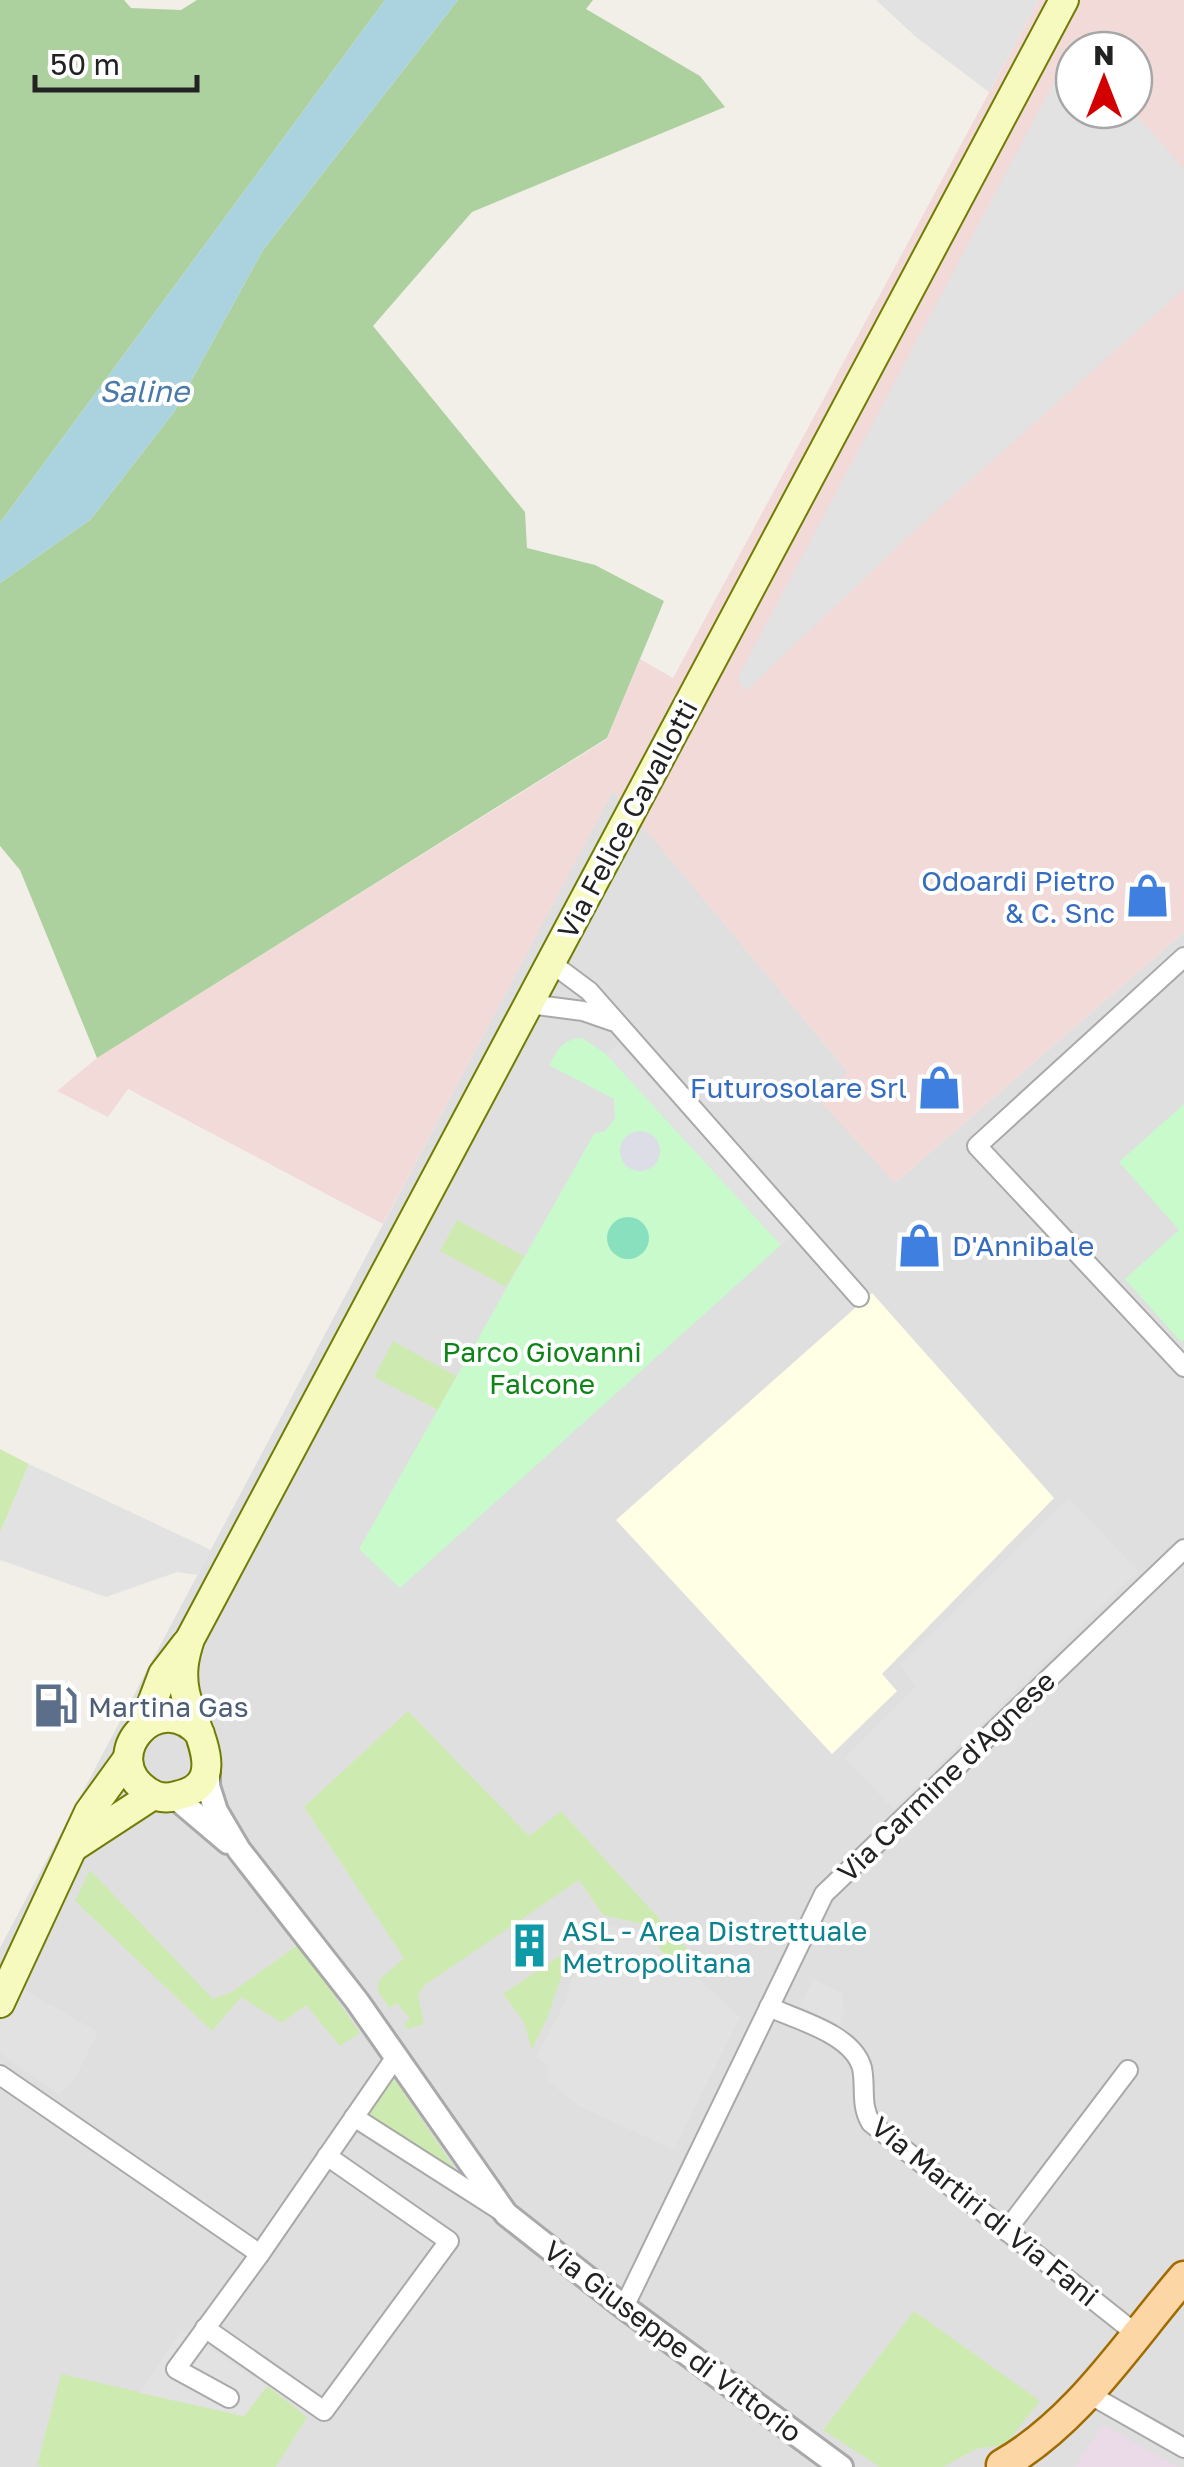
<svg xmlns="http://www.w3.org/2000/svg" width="1184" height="2467" font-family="'Golos Text',sans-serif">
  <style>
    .residential { fill: #e0dfdf }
    .commercial { fill: #f2dad9; fill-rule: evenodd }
    .industrial { fill: #ebdbe8 }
    .education { fill: #ffffe5 }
    .grass { fill: #cdebb0 }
    .forest { fill: #add19e }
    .park { fill: #c8facc; fill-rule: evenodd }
    .pitch { fill: #88e0be }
    .parking { fill: #e2e2e2 }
    .plaza { fill: #dddde8 }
    .water { fill: #aad3df }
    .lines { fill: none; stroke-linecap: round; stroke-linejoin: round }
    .minor-casing { stroke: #a9a9a9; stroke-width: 22 }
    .tertiary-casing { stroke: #a9a9a9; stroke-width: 28 }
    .secondary-casing { stroke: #707d05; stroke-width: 32 }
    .primary-casing { stroke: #a06b00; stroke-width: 35 }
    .minor { stroke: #fff; stroke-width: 18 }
    .tertiary { stroke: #fff; stroke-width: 22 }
    .secondary { stroke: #f7fabf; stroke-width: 28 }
    .primary { stroke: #fcd6a4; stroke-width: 30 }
    .labels { text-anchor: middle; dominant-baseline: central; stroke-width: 8; stroke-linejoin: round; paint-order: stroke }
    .street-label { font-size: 28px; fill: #222; stroke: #fff }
    .shop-label { font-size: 28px; fill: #366cbe; stroke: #fff; text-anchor: end }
    .park-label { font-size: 28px; fill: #0c8416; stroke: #fff }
    .service-label { font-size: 28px; fill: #4e5e75; stroke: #fff; text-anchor: start }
    .culture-label { font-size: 28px; fill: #0d838f; stroke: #fff; text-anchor: start }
    .water-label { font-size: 30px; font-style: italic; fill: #4a7aab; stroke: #fff }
  </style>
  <rect width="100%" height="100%" fill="#f2efe9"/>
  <polygon class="residential" points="613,790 848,1072 895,1183 1184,932 1184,2467 0,2467 0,1948"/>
  <path class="commercial" d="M1039 0H1184V932L895 1183 819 1100 848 1072 613 791 383 1224 128 1089 108 1117 57 1091 97 1058 607 739 640 659 673 678ZM1074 50H1134V110H1074Z"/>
  <polygon class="industrial" points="1103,2425 1178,2467 1075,2467"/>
  <polygon class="education" points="872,1293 1054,1498 882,1674 897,1691 832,1754 616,1520"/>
  <g class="grass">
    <polygon points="457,1220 524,1256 506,1287 440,1251"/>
    <polygon points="393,1341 456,1376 438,1410 374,1377"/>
    <polygon points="0,1449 29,1464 0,1533"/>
    <path d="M408 1711 529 1836 561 1811 706 1970 698 1978C679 1964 651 1954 655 1927L603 1915 579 1880 425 1985 418 1995 424 2024 407 2029 404 2024 410 2019 397 2003 390 2008 378 1992 379 1980 404 1958 304 1807Z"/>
    <polygon points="90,1870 213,1999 232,1992 299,1944 360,2033 340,2046 306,2005 282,2023 241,1997 212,2031 75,1901"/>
    <polygon points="571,1948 548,2016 532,2050 524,2022 503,1994"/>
    <polygon points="391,2074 462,2179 361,2115"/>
    <polygon points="914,2311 1040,2401 1005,2445 976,2449 943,2467 880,2467 823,2430"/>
    <polygon points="61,2374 244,2416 267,2386 307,2417 276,2467 43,2467 37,2465"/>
  </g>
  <g class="forest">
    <polygon points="0,0 124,0 131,8 181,10 197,0 385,0 0,523"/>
    <polygon points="458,0 593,0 586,9 700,76 725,107 472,212 373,326 525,512 527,548 595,565 664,601 607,738 97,1058 20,870 0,846 0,583 91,519 174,412 263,250"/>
  </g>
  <g class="park">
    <path d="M582 1038 605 1053 781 1245 400 1588 359 1549 594 1134 605 1131 615 1118 614 1099 549 1065C558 1049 563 1039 582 1038ZM625 1218 638 1220 647 1230 628 1259C615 1257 608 1249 608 1236Z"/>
    <polygon points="1184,1104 1184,1339 1181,1342 1125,1279 1179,1230 1119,1162"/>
  </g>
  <circle class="pitch" cx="628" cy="1238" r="21"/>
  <g class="parking">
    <polygon points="876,0 1039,0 989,92 916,37"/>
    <polygon points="1074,45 1078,50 1074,50 1074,110 1132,110 1184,169 1184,289 926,520 746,691 737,679"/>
    <polygon points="619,1044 792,1236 781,1245 605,1053"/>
    <polygon points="29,1464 211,1550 197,1575 177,1572 106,1597 0,1560 0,1533"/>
    <polygon points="1069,1498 1138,1571 893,1809 845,1758 916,1686 900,1665"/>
    <polygon points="601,1924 654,1936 660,1950 698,1978 740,2017 674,2150 577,2105 547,2080 549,2066 536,2057 565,2002 580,1950 596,1952 593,1936"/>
    <polygon points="813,1979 842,1993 844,2015 838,2031 798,2011"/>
    <polygon points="16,1985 98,2032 76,2077 59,2095 0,2053 0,2019"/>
    <polygon points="182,2330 267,2386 244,2416 140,2393"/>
  </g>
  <circle class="plaza" cx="640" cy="1151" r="20"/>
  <polygon class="water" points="385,0 458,0 263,250 174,412 91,519 0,583 0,523"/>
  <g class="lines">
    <defs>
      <g id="minor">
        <polyline points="1184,957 977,1146 1184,1367"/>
        <polyline points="550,962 589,991 859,1297"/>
        <polyline points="529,1004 583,1011 612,1021"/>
        <path d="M769 2007C797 2020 853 2034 862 2068 866 2087 860 2105 871 2123L1135 2333"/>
        <polyline points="0,2075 260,2254"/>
        <polyline points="354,2117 501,2211"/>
        <polyline points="1006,2231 1128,2070"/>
        <polyline points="624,2307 824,1894 1184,1549"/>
        <polyline points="205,2328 324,2411 449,2241 327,2156"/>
        <polyline points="1087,2393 1184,2448"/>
        <polyline points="229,2398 176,2369 260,2254 395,2058"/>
      </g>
      <g id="tertiary">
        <polyline points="208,1763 208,1786 216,1811 239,1850 357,2001 506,2214 624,2307 841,2467"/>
        <polyline points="175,1797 228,1842"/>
      </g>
      <g id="secondary">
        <polyline points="143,1727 163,1674 186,1644"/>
        <path d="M200 1734C158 1686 97 1757 147 1791 155 1797 166 1799 176 1796 235 1784 191 1724 185 1692 181 1673 184 1657 190 1639L1064 0"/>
        <polyline points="75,1846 153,1795"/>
        <polyline points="0,2003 89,1812 128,1758"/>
      </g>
      <path id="primary" d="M1002 2465C1078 2422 1128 2342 1184 2277"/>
    </defs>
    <use href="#minor" class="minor-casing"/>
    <use href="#tertiary" class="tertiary-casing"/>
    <use href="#secondary" class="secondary-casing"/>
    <use href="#primary" class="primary-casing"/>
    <use href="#minor" class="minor"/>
    <use href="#tertiary" class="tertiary"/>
    <use href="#secondary" class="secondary"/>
    <use href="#primary" class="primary"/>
  </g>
  <defs>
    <symbol id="shop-bare" viewBox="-9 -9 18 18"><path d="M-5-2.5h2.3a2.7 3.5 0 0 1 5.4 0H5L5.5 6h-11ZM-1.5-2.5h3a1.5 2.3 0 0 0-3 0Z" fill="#3f7fe0" stroke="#fff" stroke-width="2.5" paint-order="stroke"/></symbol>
    <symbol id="fuel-bare" viewBox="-9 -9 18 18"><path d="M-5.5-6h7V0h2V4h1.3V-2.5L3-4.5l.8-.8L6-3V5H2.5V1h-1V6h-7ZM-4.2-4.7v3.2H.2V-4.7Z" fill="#5c6f8a" stroke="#fff" stroke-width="2.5" paint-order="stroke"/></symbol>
    <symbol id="building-bare" viewBox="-9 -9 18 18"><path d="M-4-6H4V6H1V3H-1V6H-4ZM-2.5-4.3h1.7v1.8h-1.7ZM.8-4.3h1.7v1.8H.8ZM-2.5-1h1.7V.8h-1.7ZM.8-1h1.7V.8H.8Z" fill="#0f9aa8" stroke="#fff" stroke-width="2.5" paint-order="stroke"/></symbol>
  </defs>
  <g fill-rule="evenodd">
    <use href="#shop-bare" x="1116" y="864" width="63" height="63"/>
    <use href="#shop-bare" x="908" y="1056" width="63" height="63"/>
    <use href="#shop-bare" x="888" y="1214" width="63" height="63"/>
    <use href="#fuel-bare" x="24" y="1674" width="63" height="63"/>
    <use href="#building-bare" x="498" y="1914" width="63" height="63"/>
  </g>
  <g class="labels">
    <g class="street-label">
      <text transform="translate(627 819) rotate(-62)">Via Felice Cavallotti</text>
      <text transform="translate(946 1776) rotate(-44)">Via Carmine d'Agnese</text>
      <text transform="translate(985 2211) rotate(39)">Via Martiri di Via Fani</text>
      <text transform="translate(673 2341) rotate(37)">Via Giuseppe di Vittorio</text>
    </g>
    <g class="shop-label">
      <text x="1115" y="880">Odoardi Pietro<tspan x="1115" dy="32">&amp; C. Snc</tspan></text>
      <text x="907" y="1087">Futurosolare Srl</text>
      <text x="952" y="1245" text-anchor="start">D'Annibale</text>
    </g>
    <g class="park-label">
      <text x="542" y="1351">Parco Giovanni<tspan x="542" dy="32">Falcone</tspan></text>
    </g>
    <g class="service-label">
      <text x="88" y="1706">Martina Gas</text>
    </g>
    <g class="culture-label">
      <text x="562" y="1930">ASL - Area Distrettuale<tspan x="562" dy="32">Metropolitana</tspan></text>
    </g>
    <g class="water-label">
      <text x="144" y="391">Saline</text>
    </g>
  </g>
  <g transform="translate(1104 80)"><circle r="48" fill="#ffffff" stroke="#a7a7a7" stroke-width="2.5"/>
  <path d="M0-8L18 38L0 25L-18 38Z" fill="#d40000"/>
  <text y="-15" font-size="28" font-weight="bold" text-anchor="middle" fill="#222222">N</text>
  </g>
  <path d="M35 75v15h162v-15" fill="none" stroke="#222222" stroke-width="5"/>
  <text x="50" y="75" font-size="30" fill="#222222" stroke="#ffffff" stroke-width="8" paint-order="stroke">50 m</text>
</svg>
